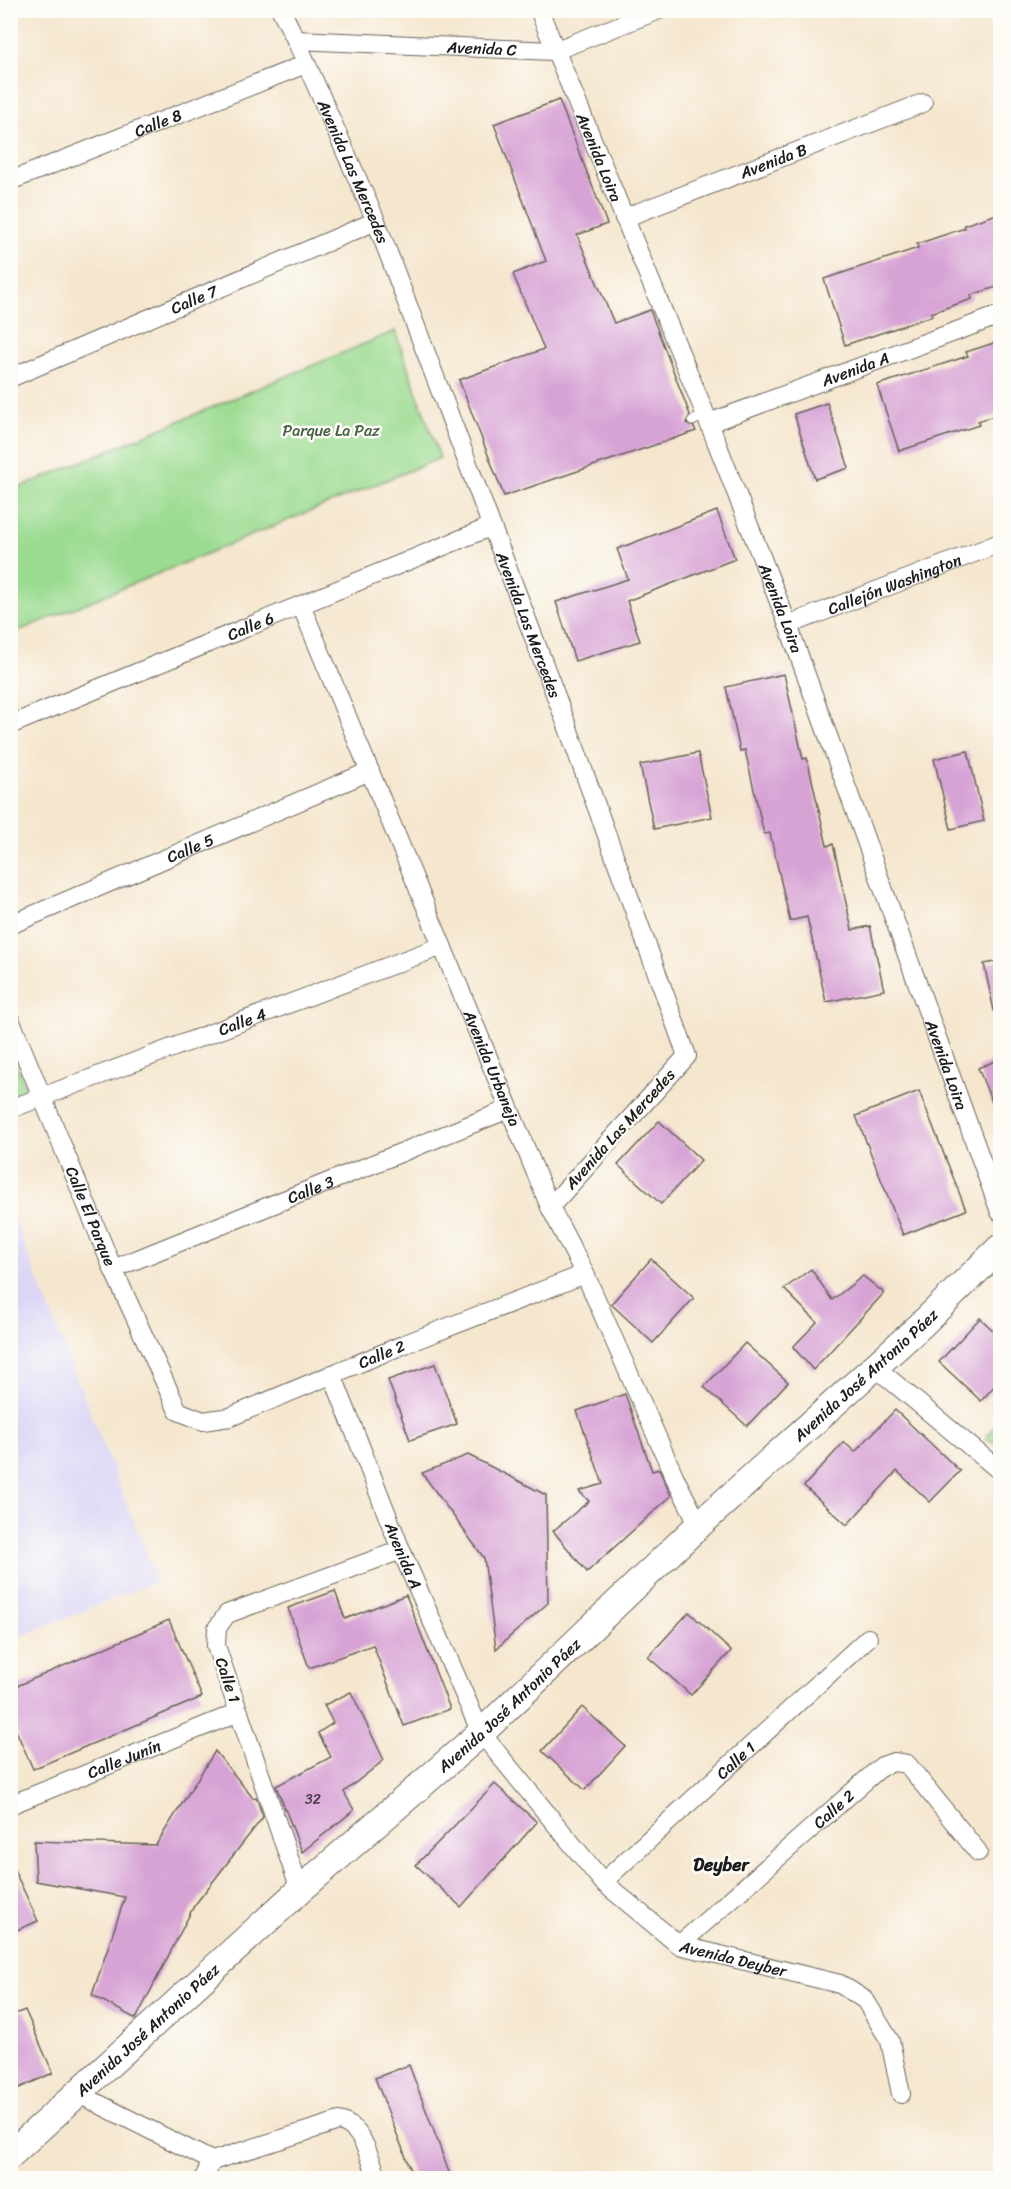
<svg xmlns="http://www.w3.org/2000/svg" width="1011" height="2189" font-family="Sriracha,sans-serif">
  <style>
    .built { fill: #dcd6f6 }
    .green { fill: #9bdb91; stroke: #5c7c56; stroke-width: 1.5 }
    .building { fill: #d7a3d5 }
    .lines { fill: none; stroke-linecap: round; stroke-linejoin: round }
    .service-casing { stroke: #68635a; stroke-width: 11 }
    .minor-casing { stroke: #68635a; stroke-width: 20 }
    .secondary-casing { stroke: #68635a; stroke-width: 29 }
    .service { stroke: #fff; stroke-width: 9 }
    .minor { stroke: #fff; stroke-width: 18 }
    .secondary { stroke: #fff; stroke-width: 27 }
    .labels { text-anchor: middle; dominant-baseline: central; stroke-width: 5; stroke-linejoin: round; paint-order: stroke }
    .number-label { font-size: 14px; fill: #4b3e4a }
    .street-label { font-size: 16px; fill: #1c1c1c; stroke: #fdfcf7 }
    .park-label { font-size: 16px; fill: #485f45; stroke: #fdfcf7 }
    .neighbourhood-label { font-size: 18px; font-weight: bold; fill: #1c1c1c; stroke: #fdfcf7 }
  </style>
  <rect width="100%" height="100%" fill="#fdfcf7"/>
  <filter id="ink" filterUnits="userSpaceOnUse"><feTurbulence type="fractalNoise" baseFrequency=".0167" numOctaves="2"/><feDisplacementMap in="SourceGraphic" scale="12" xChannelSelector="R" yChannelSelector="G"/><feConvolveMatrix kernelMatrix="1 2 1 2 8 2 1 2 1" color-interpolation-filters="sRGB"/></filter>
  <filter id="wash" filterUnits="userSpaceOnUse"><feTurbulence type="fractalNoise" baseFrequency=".008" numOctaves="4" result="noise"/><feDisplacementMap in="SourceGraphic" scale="24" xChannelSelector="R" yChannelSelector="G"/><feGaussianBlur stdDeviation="1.35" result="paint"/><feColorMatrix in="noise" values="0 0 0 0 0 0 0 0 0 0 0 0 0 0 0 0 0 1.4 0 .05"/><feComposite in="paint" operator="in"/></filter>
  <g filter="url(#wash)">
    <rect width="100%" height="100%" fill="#f5e6ce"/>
    <polygon class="built" points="10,1209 157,1581 11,1640 10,1640"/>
    <g class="green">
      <polygon points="395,331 440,458 11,634 11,491"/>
      <polygon points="11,1051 27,1092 11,1098 10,1098"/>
      <polygon points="1000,1422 1000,1445 985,1438"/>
    </g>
    <g id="blocks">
      <g class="building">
        <polygon points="559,100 607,224 577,235 614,323 650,310 690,415 686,423 694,427 696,431 504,496 459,380 544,349 513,274 546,261 494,124"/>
        <polygon points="997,214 1000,224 1000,286 971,295 972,299 931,313 932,316 845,345 824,279 918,248 917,244 965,228 964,225"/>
        <polygon points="1000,341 1000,414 978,421 979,425 899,451 877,385 968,356 966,352"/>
        <polygon points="827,403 849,468 815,479 794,414"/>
        <polygon points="717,511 735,559 627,601 640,641 575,661 556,602 628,579 617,549"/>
        <polygon points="784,674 803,759 807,758 827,846 833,844 852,930 870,926 884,990 826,1002 807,917 790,921 770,833 764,834 745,750 740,751 726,687"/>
        <polygon points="968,751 984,821 951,829 934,759"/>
        <polygon points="698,753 712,817 654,829 640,765"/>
        <polygon points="1000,961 1000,1011 994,1011 984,964"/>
        <polygon points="1000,1059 1000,1122 978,1068"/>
        <polygon points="919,1091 966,1210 903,1235 856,1116"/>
        <polygon points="659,1121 701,1160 661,1204 618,1165"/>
        <polygon points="651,1259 694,1298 653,1343 611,1304"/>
        <polygon points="811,1269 832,1300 863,1276 884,1293 813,1370 793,1347 817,1322 784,1289"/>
        <polygon points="980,1318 1000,1337 1000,1380 981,1401 939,1362"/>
        <polygon points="745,1343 788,1382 747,1426 704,1387"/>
        <polygon points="435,1364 457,1424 410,1440 388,1380"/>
        <polygon points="625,1394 652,1471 659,1469 671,1496 587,1572 553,1531 589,1501 579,1491 603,1484 577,1411"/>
        <polygon points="895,1410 960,1471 930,1502 897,1471 847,1525 804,1486 844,1442 855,1452"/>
        <polygon points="468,1455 546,1495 548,1603 496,1649 484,1558 422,1473"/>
        <polygon points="335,1591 345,1619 406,1595 450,1709 404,1726 373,1645 309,1668 288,1608"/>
        <polygon points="689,1612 731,1651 691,1695 648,1657"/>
        <polygon points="169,1620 202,1697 33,1769 10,1717 10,1689"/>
        <polygon points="351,1692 384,1760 344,1792 354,1810 302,1852 276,1786 331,1757 318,1733 333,1723 324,1705"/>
        <polygon points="582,1707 625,1746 585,1790 542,1751"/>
        <polygon points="215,1751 253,1798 256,1797 263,1817 194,1906 136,2019 92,1995 125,1897 36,1881 34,1841 156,1845"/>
        <polygon points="495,1784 537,1822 461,1907 416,1865"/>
        <polygon points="10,1861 38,1921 10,1933"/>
        <polygon points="25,2010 53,2073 10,2092 10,2016"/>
        <polygon points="409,2065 438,2142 451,2178 414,2178 375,2078"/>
      </g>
    </g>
  </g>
  <g filter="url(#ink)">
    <use href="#blocks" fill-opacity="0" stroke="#68635a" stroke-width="1.5"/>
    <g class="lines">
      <defs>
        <polyline id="service" points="692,421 706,415"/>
        <g id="minor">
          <path id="s1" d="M281 10 296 40 376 221 568 728 687 1056 550 1207"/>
          <path id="s2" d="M539 10 709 423 788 625 1000 1212"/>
          <path id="s3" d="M296 40 554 51 659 10"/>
          <path id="s4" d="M10 181 306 64"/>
          <path id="s5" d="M624 218 923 103"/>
          <path id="s6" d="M10 378 376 221"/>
          <path id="s7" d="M709 423 1000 315"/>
          <path id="s8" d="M301 605 550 1207 585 1274 675 1478 699 1525"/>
          <path id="s9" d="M788 625 1000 543"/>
          <path id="s10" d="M10 725 490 527"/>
          <path id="s11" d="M10 925 370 771"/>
          <path id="s12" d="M10 1019 113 1269 178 1411 203 1421 230 1417 405 1344 585 1274"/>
          <path id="s13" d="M10 1109 442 946"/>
          <path id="s14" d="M113 1269 509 1109"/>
          <polyline points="875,1367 1000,1471"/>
          <path id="s15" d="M332 1374 401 1550 481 1733 603 1882 679 1945 840 1984 865 2000 890 2041 901 2094"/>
          <path id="s16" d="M10 1805 239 1712"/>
          <path id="s17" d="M603 1882 868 1638"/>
          <polyline points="300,1890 216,1646 217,1628 227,1614 401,1550"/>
          <path id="s18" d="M679 1945 882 1766 894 1762 907 1764 978 1852"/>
          <path d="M79 2094 212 2161 339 2121C363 2126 369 2158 378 2178"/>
          <polyline points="204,2178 212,2161"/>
        </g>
        <g id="secondary">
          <path id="s19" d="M10 2155 300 1890 481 1733 699 1525 920 1326 1000 1248"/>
        </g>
      </defs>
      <use href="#service" class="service-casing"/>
      <use href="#minor" class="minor-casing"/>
      <use href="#secondary" class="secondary-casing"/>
      <use href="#service" class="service"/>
      <use href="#minor" class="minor"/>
      <use href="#secondary" class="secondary"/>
    </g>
  </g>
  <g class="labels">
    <g class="number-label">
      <text x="313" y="1799">32</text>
    </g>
    <g class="street-label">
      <text stroke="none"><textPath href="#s3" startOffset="186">Avenida C</textPath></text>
      <text stroke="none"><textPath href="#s4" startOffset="159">Calle 8</textPath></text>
      <text stroke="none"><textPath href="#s2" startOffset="159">Avenida Loira</textPath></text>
      <text stroke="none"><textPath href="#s5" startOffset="160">Avenida B</textPath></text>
      <text stroke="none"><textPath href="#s1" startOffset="177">Avenida Las Mercedes</textPath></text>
      <text stroke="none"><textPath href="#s6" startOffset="200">Calle 7</textPath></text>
      <text stroke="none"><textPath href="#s7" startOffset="156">Avenida A</textPath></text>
      <text stroke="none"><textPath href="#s9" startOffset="114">Callejón Washington</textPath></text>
      <text stroke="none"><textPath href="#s2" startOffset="645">Avenida Loira</textPath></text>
      <text stroke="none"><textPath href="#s1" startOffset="663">Avenida Las Mercedes</textPath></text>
      <text stroke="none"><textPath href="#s10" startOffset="260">Calle 6</textPath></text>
      <text stroke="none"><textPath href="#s11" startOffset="196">Calle 5</textPath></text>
      <text stroke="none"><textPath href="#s13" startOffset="248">Calle 4</textPath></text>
      <text stroke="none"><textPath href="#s2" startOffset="1131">Avenida Loira</textPath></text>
      <text stroke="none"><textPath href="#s8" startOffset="501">Avenida Urbaneja</textPath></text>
      <text transform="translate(620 1129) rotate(-48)">Avenida Las Mercedes</text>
      <text stroke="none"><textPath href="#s14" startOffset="213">Calle 3</textPath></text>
      <text stroke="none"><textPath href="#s12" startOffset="213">Calle El Parque</textPath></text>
      <text stroke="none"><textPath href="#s12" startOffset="645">Calle 2</textPath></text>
      <text stroke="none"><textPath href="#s19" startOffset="1158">Avenida José Antonio Páez</textPath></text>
      <text stroke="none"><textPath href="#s15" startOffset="195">Avenida A</textPath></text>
      <text transform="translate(228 1680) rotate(71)">Calle 1</text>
      <text stroke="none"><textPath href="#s19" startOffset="672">Avenida José Antonio Páez</textPath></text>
      <text stroke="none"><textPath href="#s16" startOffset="123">Calle Junín</textPath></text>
      <text stroke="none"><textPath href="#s17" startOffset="180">Calle 1</textPath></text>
      <text stroke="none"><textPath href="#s18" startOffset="206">Calle 2</textPath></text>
      <text stroke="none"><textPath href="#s15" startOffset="736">Avenida Deyber</textPath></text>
      <text stroke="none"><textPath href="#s19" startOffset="186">Avenida José Antonio Páez</textPath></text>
    </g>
    <g class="park-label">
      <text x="331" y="430">Parque La Paz</text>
    </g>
    <g class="neighbourhood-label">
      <text x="721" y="1865">Deyber</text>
    </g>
  </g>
  <rect width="1011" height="2189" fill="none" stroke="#fdfcf7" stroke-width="36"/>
</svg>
